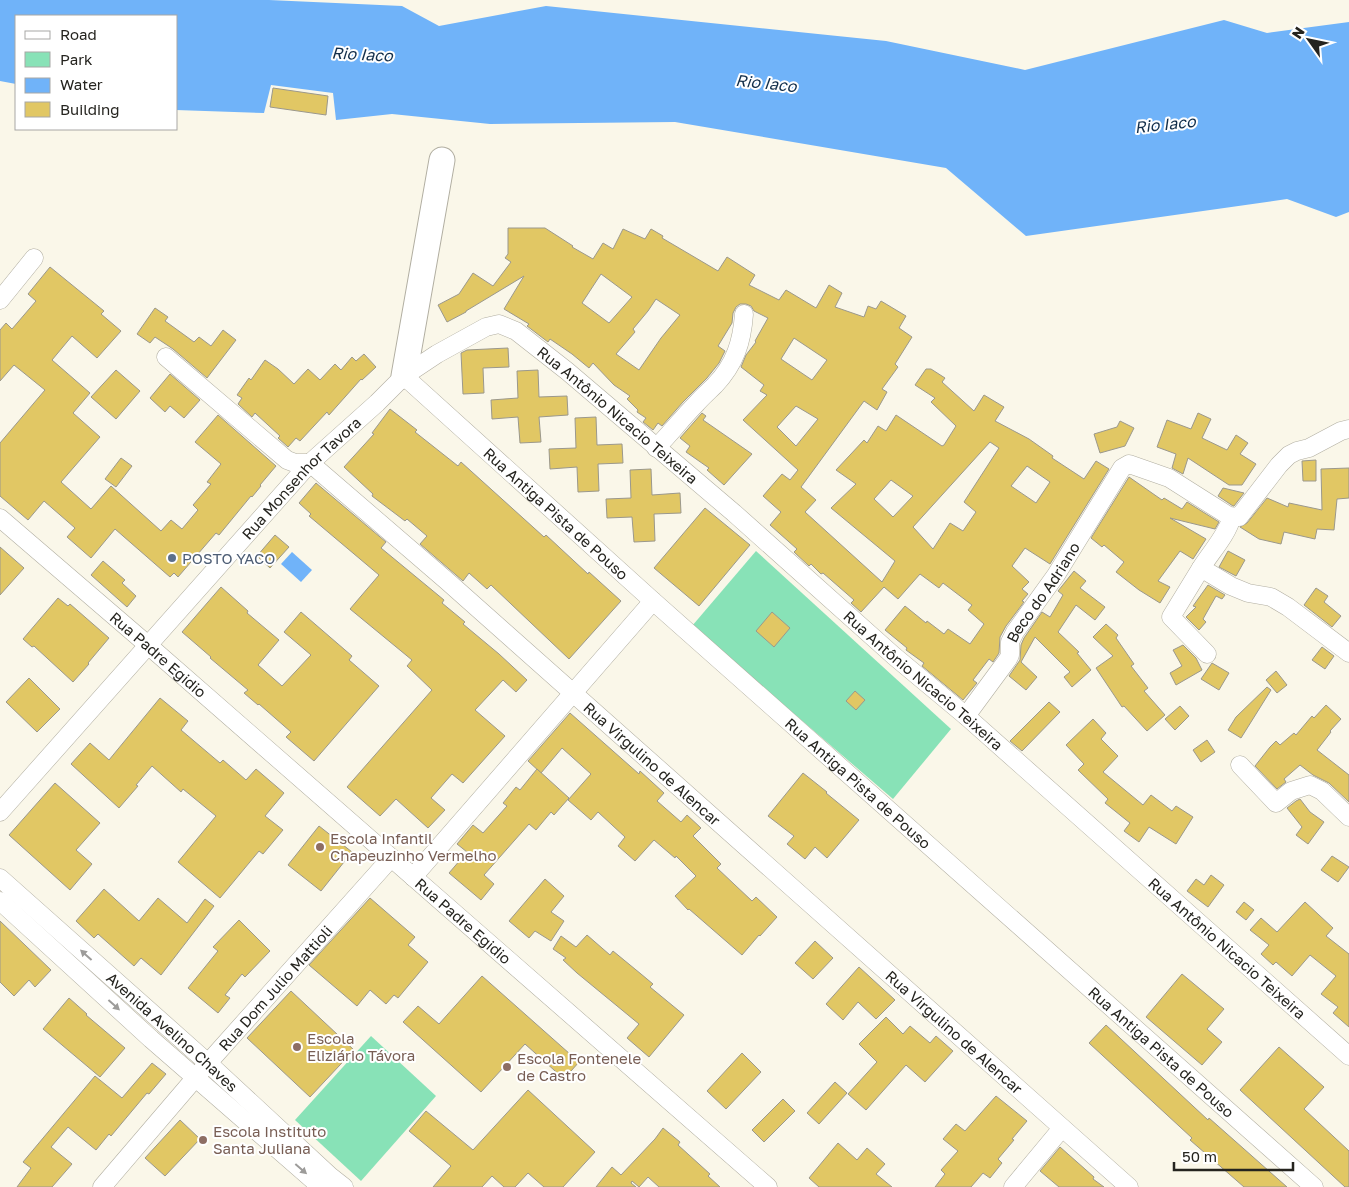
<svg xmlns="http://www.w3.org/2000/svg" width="1349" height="1187" font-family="'Golos Text',sans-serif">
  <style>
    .green { fill: #88e2b7 }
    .water { fill: #70b3f9 }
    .building { fill: #e1c764; stroke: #9b988c; fill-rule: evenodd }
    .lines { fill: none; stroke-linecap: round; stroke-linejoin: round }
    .street-casing { stroke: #b1aea1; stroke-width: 19 }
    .secondary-casing { stroke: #b1aea1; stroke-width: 27 }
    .street { stroke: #fff; stroke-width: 18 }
    .secondary { stroke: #fff; stroke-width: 25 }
    .oneway { fill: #9d9c9a }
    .service-dot { fill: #5c6f8a; stroke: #fff; stroke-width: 2 }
    .education-dot { fill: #8d6e63; stroke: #fff; stroke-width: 2 }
    .labels { text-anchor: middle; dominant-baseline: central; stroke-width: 4; stroke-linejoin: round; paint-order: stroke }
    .street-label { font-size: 15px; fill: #25241f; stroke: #fff }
    .service-label { font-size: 15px; fill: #4e5e75; stroke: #fff; text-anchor: start }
    .education-label { font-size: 15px; fill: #785e54; stroke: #fff; text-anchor: start }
    .water-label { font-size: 16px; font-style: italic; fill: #132f4b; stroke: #fff }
  </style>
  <rect width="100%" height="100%" fill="#faf7e9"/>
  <g class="green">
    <polygon points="756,551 951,729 893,799 692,626"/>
    <polygon points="371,1036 436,1096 361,1181 295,1120"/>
  </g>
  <g class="water">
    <polygon points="0,0 269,0 402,6 439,26 546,6 886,41 1025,70 1224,20 1267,33 1349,22 1349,212 1336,217 1287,199 1026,236 946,168 675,122 490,124 392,114 336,120 333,93 271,85 264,113 176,110 176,16 16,16 16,84 0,81"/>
    <polygon points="292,552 312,570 301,582 281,564"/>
  </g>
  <g class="building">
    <polygon points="273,88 328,96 326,115 270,107"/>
    <path d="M508 228H545L573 246 572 247 593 259 603 243 613 249 623 229 645 239 651 229 663 236 662 238 718 271 727 257 755 275 749 285 779 300 786 290 816 308 829 285 842 293 835 307 864 317 868 306 876 309 881 301 906 316 899 328 912 337 895 364 898 367 882 389 887 392 877 410 864 401 801 487 816 500 805 512 882 582 895 561 831 508 856 484 836 470 864 440 867 443 878 426 886 431 896 415 942 446 944 445 956 426 931 402 935 398 915 385 926 369H931L945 378 942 382 974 411 984 395 1004 407 995 421 1029 439 1053 456 1052 458 1084 479 1096 461 1109 469 1050 564 1025 548 1012 566 1029 582 1022 589 1028 594 1022 601 1024 602 1006 626 1000 637 999 653 993 662 989 659 973 680 977 683 963 700 922 666 924 663 906 650 907 648 885 630 905 606 926 623 927 621 944 634 948 629 970 644 984 624 968 610 972 605 943 583 939 588 920 574 898 599 884 587 861 612 851 603 854 600 823 573 821 574 811 564 809 566 794 552 797 549 770 525 781 512 763 496 782 474 790 480 798 470 743 420 767 395 760 391 764 385 741 367 746 355 756 342 755 341 768 318 754 311 751 306 746 304H740L736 307 733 313 732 323 718 346 725 351 719 363 707 378 683 402 662 426 658 423 653 430 643 422 646 418 637 412 638 410 627 399 630 396 614 385 593 363 589 368 572 354 550 339 548 342 527 326 529 324 504 309 524 276 466 311V312L447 322 438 305 459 294 473 273 493 286 511 262 505 258 508 254ZM601 274 632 297 609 323 582 303ZM656 299 680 315 661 338 639 370 616 354 635 332 633 329 648 311ZM794 338 827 360 812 380 781 359ZM796 406 818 419 796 446 777 427ZM990 442 999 448 964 502 976 512 963 531 950 523 933 549 913 527ZM1027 466 1050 482 1036 503 1011 486ZM891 480 913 496 893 517 874 499Z"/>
    <polygon points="50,267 104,311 101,314 121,331 97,358 72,336 52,360 90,393 73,413 100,437 61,482 91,509 111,486 161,531 171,520 182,529 198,510 193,505 211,484 207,482 221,464 195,442 218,415 276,466 260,485 261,486 252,497 251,496 219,535 216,533 178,577 174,573 170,577 115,529 91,558 67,537 75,528 44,501 28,520 0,496 0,443 45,390 14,365 0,381 0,330 6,323 12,329 36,301 28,294"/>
    <polygon points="155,308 168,317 165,321 194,342 199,337 211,346 223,330 236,340 207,378 173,349 155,337 150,343 137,334"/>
    <polygon points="508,348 509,367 483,368 484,393 463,394 461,353 467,350"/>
    <polygon points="364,354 376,367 362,380 361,379 329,415 327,412 300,441 296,438 288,447 278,438 280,436 255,413 252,417 238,404 242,398 237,395 249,378 251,380 265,360 278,369 294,384 308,369 320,380 335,364 341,370 352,357 356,361"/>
    <polygon points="116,370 140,391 116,419 91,397"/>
    <polygon points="538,370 539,397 567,396 568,415 539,417 541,442 520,443 518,417 492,419 491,400 518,398 517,371"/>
    <polygon points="170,374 200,400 184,418 170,406 165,412 150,398"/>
    <polygon points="390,409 417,430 415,432 458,466 461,462 544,537 546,535 588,574 589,572 621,601 569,659 491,585 487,589 469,573 463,581 420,544 427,536 407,519 405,521 372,496 373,494 344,467 374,434 372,433"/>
    <polygon points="702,413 706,416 703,420 752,454 724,485 707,470 709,468 686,452 690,446 680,438"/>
    <polygon points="1198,413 1211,419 1202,438 1227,450 1236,435 1248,443 1240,454 1256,464 1242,485 1229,485 1188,458 1183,474 1172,468 1176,454 1157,447 1167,420 1191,429"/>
    <polygon points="596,417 597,445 622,444 623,463 598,464 599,491 578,492 577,467 550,469 549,449 576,448 575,418"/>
    <polygon points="1120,421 1134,428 1125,446 1100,453 1094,434 1117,427"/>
    <polygon points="121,458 132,466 116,487 105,479"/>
    <polygon points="1316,460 1316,481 1303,481 1302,461"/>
    <polygon points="1349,468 1349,498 1337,499 1334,530 1317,529 1315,539 1284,532 1281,544 1259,539 1240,527 1247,523 1267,498 1288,507 1289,503 1322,510 1321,469"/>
    <polygon points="651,469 652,495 680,493 681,513 654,514 655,541 634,542 632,517 607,518 606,499 631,498 630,470"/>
    <polygon points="1129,477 1162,500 1164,498 1182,509 1187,502 1219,522 1215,529 1170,518 1206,539 1193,559 1180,551 1158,581 1170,587 1160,603 1139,590 1116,572 1124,562 1104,545 1102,547 1091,538"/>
    <polygon points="316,483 386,542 381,548 444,600 442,603 465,622 463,624 499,654 527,680 516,692 503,680 475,710 505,736 463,783 452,774 431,798 445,810 428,828 396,799 380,816 347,787 432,690 407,666 412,660 350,609 379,575 309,516 311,514 299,503"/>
    <polygon points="1223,488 1244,493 1234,506 1233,506 1218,496"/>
    <polygon points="705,508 750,545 699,606 654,568"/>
    <polygon points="275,535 289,547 270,568 257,556"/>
    <polygon points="0,547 24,568 0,595"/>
    <polygon points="1228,551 1245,560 1236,576 1219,567"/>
    <polygon points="103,561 125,580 122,583 136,596 127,607 91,575"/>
    <polygon points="1074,571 1086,581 1080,588 1105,607 1095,620 1076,605 1058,632 1079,652 1077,653 1091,670 1072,687 1064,677 1070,672 1035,637 1021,662 1037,677 1026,690 1009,676 1020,660 1021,645 1024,638 1042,612 1050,617 1063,595 1058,591"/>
    <polygon points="1208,585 1225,595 1222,599 1216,596 1203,619 1206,622 1199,630 1186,617 1196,607 1193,606"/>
    <polygon points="221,587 248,611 247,613 279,640 258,665 282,686 311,655 284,632 301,612 352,656 349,660 379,686 314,761 286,737 291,732 259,704 258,705 244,693 248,690 210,658 211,657 182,632"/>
    <polygon points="1316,588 1328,596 1324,602 1341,616 1332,627 1304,605"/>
    <polygon points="58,598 68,606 70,604 109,638 88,663 89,664 73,682 34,646 32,647 23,639"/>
    <polygon points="772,612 790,628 774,647 756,631"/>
    <polygon points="1106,624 1118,635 1116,638 1134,664 1131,666 1148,688 1144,691 1165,715 1147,731 1124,706 1122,707 1096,668 1113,656 1093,637"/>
    <polygon points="1183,645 1196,658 1202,670 1176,685 1170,673 1182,666 1173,650"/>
    <polygon points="1322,647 1334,656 1325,669 1312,660"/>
    <polygon points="1212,663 1229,673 1219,690 1201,679"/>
    <polygon points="1276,671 1287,685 1277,693 1266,680"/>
    <polygon points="29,678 60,709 37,732 6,702"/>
    <polygon points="1267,687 1271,690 1241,738 1228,730 1236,717"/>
    <polygon points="855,691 865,700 856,710 846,701"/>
    <polygon points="160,698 188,721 181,730 220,763 223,760 246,780 256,769 284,793 265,816 283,830 263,854 259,851 220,898 178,862 216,816 183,789 181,792 152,766 136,785 138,786 119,808 71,764 90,743 109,760"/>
    <polygon points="1049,702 1060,712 1022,751 1010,741"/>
    <polygon points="1326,705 1341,719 1330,731 1331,732 1317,750 1349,775 1349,802 1329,783 1313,775 1300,765 1284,779 1286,782 1277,789 1255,766 1270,747 1276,741 1280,745 1294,733 1296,735 1312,716 1314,718"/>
    <polygon points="1180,706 1189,716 1175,730 1165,719"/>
    <polygon points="570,713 639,774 640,771 664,793 657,801 681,822 687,815 701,828 693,836 721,864 717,868 752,901 756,897 777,917 760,936 759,935 742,955 689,909 688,910 675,896 696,876 676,856 675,858 654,840 635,861 618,846 625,837 598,812 591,820 568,800 591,774 562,748 541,773 528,761"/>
    <polygon points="1093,719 1106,733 1101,739 1118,756 1103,772 1143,805 1151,795 1172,811 1176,806 1193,817 1176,844 1149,827 1139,842 1124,831 1130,823 1105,803 1108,799 1078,770 1084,764 1066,745"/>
    <polygon points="1207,740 1215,752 1201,762 1193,750"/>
    <polygon points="537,769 569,798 554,815 551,812 536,830 529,824 484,875 494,884 481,900 449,873 467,852 457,844 473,825 483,833 507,806 503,803 516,787 520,790"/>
    <polygon points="803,773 827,792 826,793 859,820 827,858 815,847 805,859 787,844 794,836 768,816"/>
    <polygon points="55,783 100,823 76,850 92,864 70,890 9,835"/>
    <polygon points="1300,799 1310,812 1324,822 1308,844 1296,835 1302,827 1287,808 1296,801"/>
    <polygon points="319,826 352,852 321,891 288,865"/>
    <polygon points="1332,856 1349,867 1338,882 1321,870"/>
    <polygon points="1211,875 1224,885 1208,907 1187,891 1196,879 1204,885"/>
    <polygon points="545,879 564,896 551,912 564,921 551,941 535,931 529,938 509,921"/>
    <polygon points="104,889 139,921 158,898 187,923 205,899 214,906 161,975 141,958 134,966 98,934 94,938 76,921"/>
    <polygon points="370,898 415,937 408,945 428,962 398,998 394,995 386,1004 370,990 357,1006 309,965"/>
    <polygon points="1244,902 1254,910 1246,920 1236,912"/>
    <polygon points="1305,902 1333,928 1326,936 1349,954 1349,1027 1333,1013 1338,1007 1321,994 1336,976 1310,955 1292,976 1276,962 1273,965 1261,954 1269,945 1250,930 1261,918 1277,932"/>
    <polygon points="239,920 270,951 245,977 242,974 225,995 230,998 218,1013 188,988 218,951 213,947"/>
    <polygon points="0,921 51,970 35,987 29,980 14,996 0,982"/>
    <polygon points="587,935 610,955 613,951 641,974 653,984 650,987 684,1015 649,1057 627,1038 639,1024 577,973 563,960 566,958 553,949 561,936 576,947"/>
    <polygon points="815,941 833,958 813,979 795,963"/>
    <polygon points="859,967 895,1000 876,1019 858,1002 843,1020 826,1004"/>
    <polygon points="1182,974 1224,1009 1207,1029 1222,1042 1202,1065 1146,1017"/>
    <polygon points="482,976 579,1062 564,1079 525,1044 481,1092 403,1022 418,1006 439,1024"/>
    <polygon points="291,991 354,1050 310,1097 247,1038"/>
    <polygon points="69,998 87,1014 86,1015 125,1048 100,1077 43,1029"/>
    <polygon points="886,1017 903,1034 910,1026 930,1043 936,1036 953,1051 925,1082 906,1065 866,1110 848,1094 877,1062 859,1044"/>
    <polygon points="1106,1025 1208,1120 1209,1118 1287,1187 1244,1187 1190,1140 1192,1138 1089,1043"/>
    <polygon points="1279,1047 1324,1087 1304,1109 1349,1151 1349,1187 1345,1187 1240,1090"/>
    <polygon points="742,1053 761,1072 726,1109 707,1091"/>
    <polygon points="152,1063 166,1074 149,1094 147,1093 111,1136 109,1134 96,1150 68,1127 51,1147 72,1164 52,1187 17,1187 31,1168 23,1162 95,1076 122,1098"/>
    <polygon points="835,1082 847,1093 819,1124 807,1113"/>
    <polygon points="528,1090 595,1152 563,1187 544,1187 528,1173 515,1187 504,1187 492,1176 482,1187 433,1187 451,1166 409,1131 426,1111 473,1150"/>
    <polygon points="996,1096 1027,1121 1012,1139 1014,1140 998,1159 1002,1163 990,1178 983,1173 971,1187 935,1187 945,1174 941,1170 958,1151 943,1139 956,1124 965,1131"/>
    <polygon points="783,1099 795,1111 764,1142 752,1130"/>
    <polygon points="180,1120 200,1139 165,1176 145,1158"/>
    <polygon points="663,1128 680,1142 678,1145 710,1174 708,1176 720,1187 659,1187 648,1177 639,1187 632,1181 631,1183 636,1187 596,1187 612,1167 621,1175 655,1139"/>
    <polygon points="838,1143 857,1160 867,1148 885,1164 876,1174 892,1187 819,1187 809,1178"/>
    <polygon points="1060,1147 1094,1177 1093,1179 1104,1187 1059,1187 1040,1171"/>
  </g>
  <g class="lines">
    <defs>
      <g id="street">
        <polyline points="0,300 34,258"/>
        <path id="s1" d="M166 357 287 460 295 463H310L447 581 1129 1187"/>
        <path id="s2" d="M404 376 653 601 1314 1187"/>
        <path d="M656 448C670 434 682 418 696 404 702 397 709 391 715 385 735 364 742 342 744 314"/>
        <path d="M1232 517C1227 535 1211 552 1201 568L1231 586 1248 593 1271 597 1288 607 1349 653"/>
        <path id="s3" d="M0 518 149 646 768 1187"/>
        <polyline points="1201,568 1171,617 1207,654"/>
        <path id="s4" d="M966 716 1008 659 1010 655V642L1015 632 1056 575 1122 468 1129 464 1169 478 1229 516 1239 517 1279 465 1289 455 1297 451 1309 448 1341 431 1349 429"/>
        <polyline points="1240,765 1276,803 1291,791 1310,785 1322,791 1349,817"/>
        <path id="s5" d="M0 812 310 463 377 403 404 376 437 354 486 327 499 324 516 331 567 371 734 513 894 656 966 716 1349 1056"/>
        <polyline points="413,877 653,601"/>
        <path id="s6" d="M0 878 208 1063 330 1176 344 1187"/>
        <polyline points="0,901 151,1039 321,1187"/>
        <path id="s7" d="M102 1187 208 1063 391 858"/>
        <polyline points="1013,1187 1062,1128"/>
      </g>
      <polyline id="secondary" points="404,376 442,160"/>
    </defs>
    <use href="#street" class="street-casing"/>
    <use href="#secondary" class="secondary-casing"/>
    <use href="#street" class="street"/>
    <use href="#secondary" class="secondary"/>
  </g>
  <defs><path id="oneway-solid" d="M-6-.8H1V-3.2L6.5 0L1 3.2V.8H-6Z" transform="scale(1.25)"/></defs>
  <g class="oneway">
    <use href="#oneway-solid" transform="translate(86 955) rotate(-138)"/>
    <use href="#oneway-solid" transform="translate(114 1005) rotate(42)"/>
    <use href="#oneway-solid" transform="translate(301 1169) rotate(41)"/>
  </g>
  <circle class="service-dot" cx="172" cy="558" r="5"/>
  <g class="education-dot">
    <circle cx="320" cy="847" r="5"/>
    <circle cx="297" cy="1047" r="5"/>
    <circle cx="507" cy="1067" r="5"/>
    <circle cx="203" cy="1140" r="5"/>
  </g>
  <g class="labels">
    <g class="street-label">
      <text stroke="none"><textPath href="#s5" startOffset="854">Rua Antônio Nicacio Teixeira</textPath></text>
      <text stroke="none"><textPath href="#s5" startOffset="450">Rua Monsenhor Tavora</textPath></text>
      <text stroke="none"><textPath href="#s2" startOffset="205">Rua Antiga Pista de Pouso</textPath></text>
      <text stroke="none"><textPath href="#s4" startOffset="148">Beco do Adriano</textPath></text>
      <text stroke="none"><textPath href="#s3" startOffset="209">Rua Padre Egidio</textPath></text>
      <text stroke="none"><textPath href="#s5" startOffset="1259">Rua Antônio Nicacio Teixeira</textPath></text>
      <text stroke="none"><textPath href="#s1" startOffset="638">Rua Virgulino de Alencar</textPath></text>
      <text stroke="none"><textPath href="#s2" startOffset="610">Rua Antiga Pista de Pouso</textPath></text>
      <text stroke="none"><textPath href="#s3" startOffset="614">Rua Padre Egidio</textPath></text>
      <text stroke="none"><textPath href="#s5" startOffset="1664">Rua Antônio Nicacio Teixeira</textPath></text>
      <text stroke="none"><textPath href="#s7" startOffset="264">Rua Dom Julio Mattioli</textPath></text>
      <text stroke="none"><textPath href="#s6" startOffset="231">Avenida Avelino Chaves</textPath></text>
      <text stroke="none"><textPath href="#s1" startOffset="1042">Rua Virgulino de Alencar</textPath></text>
      <text stroke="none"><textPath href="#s2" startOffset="1015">Rua Antiga Pista de Pouso</textPath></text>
    </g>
    <g class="service-label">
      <text x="182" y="558">POSTO YACO</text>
    </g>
    <g class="education-label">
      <text x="330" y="838">Escola Infantil<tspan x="330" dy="17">Chapeuzinho Vermelho</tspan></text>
      <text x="307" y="1038">Escola<tspan x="307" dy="17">Eliziário Távora</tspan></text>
      <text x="517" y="1058">Escola Fontenele<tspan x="517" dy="17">de Castro</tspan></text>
      <text x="213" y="1131">Escola Instituto<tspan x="213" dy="17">Santa Juliana</tspan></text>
    </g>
    <g class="water-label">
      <text transform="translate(362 54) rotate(3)">Rio Iaco</text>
      <text transform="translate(766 83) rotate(6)">Rio Iaco</text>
      <text transform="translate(1165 124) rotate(-6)">Rio Iaco</text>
    </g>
  </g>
  <rect x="15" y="15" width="162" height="115" fill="#ffffff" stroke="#a8a7a5"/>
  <rect x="25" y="31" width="25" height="8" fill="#ffffff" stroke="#a8a7a5"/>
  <text x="60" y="40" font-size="15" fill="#25241f">Road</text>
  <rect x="25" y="52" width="25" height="15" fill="#88e2b7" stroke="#a8a7a5"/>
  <text x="60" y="65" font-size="15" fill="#25241f">Park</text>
  <rect x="25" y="78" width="25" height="15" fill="#70b3f9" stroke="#a8a7a5"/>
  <text x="60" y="90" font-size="15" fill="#25241f">Water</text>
  <rect x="25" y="102" width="25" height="15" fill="#e1c764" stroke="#a8a7a5"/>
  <text x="60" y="115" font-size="15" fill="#25241f">Building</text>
  <g transform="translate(1309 40) rotate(303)" stroke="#ffffff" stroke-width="4" paint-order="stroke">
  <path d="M0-4L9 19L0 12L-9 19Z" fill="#25241f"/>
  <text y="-8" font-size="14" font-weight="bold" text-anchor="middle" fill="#25241f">N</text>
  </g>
  <path d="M1174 1162v8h119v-8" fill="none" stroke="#25241f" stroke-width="2.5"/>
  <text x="1182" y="1162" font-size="15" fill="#25241f" stroke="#ffffff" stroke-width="4" paint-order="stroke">50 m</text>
</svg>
